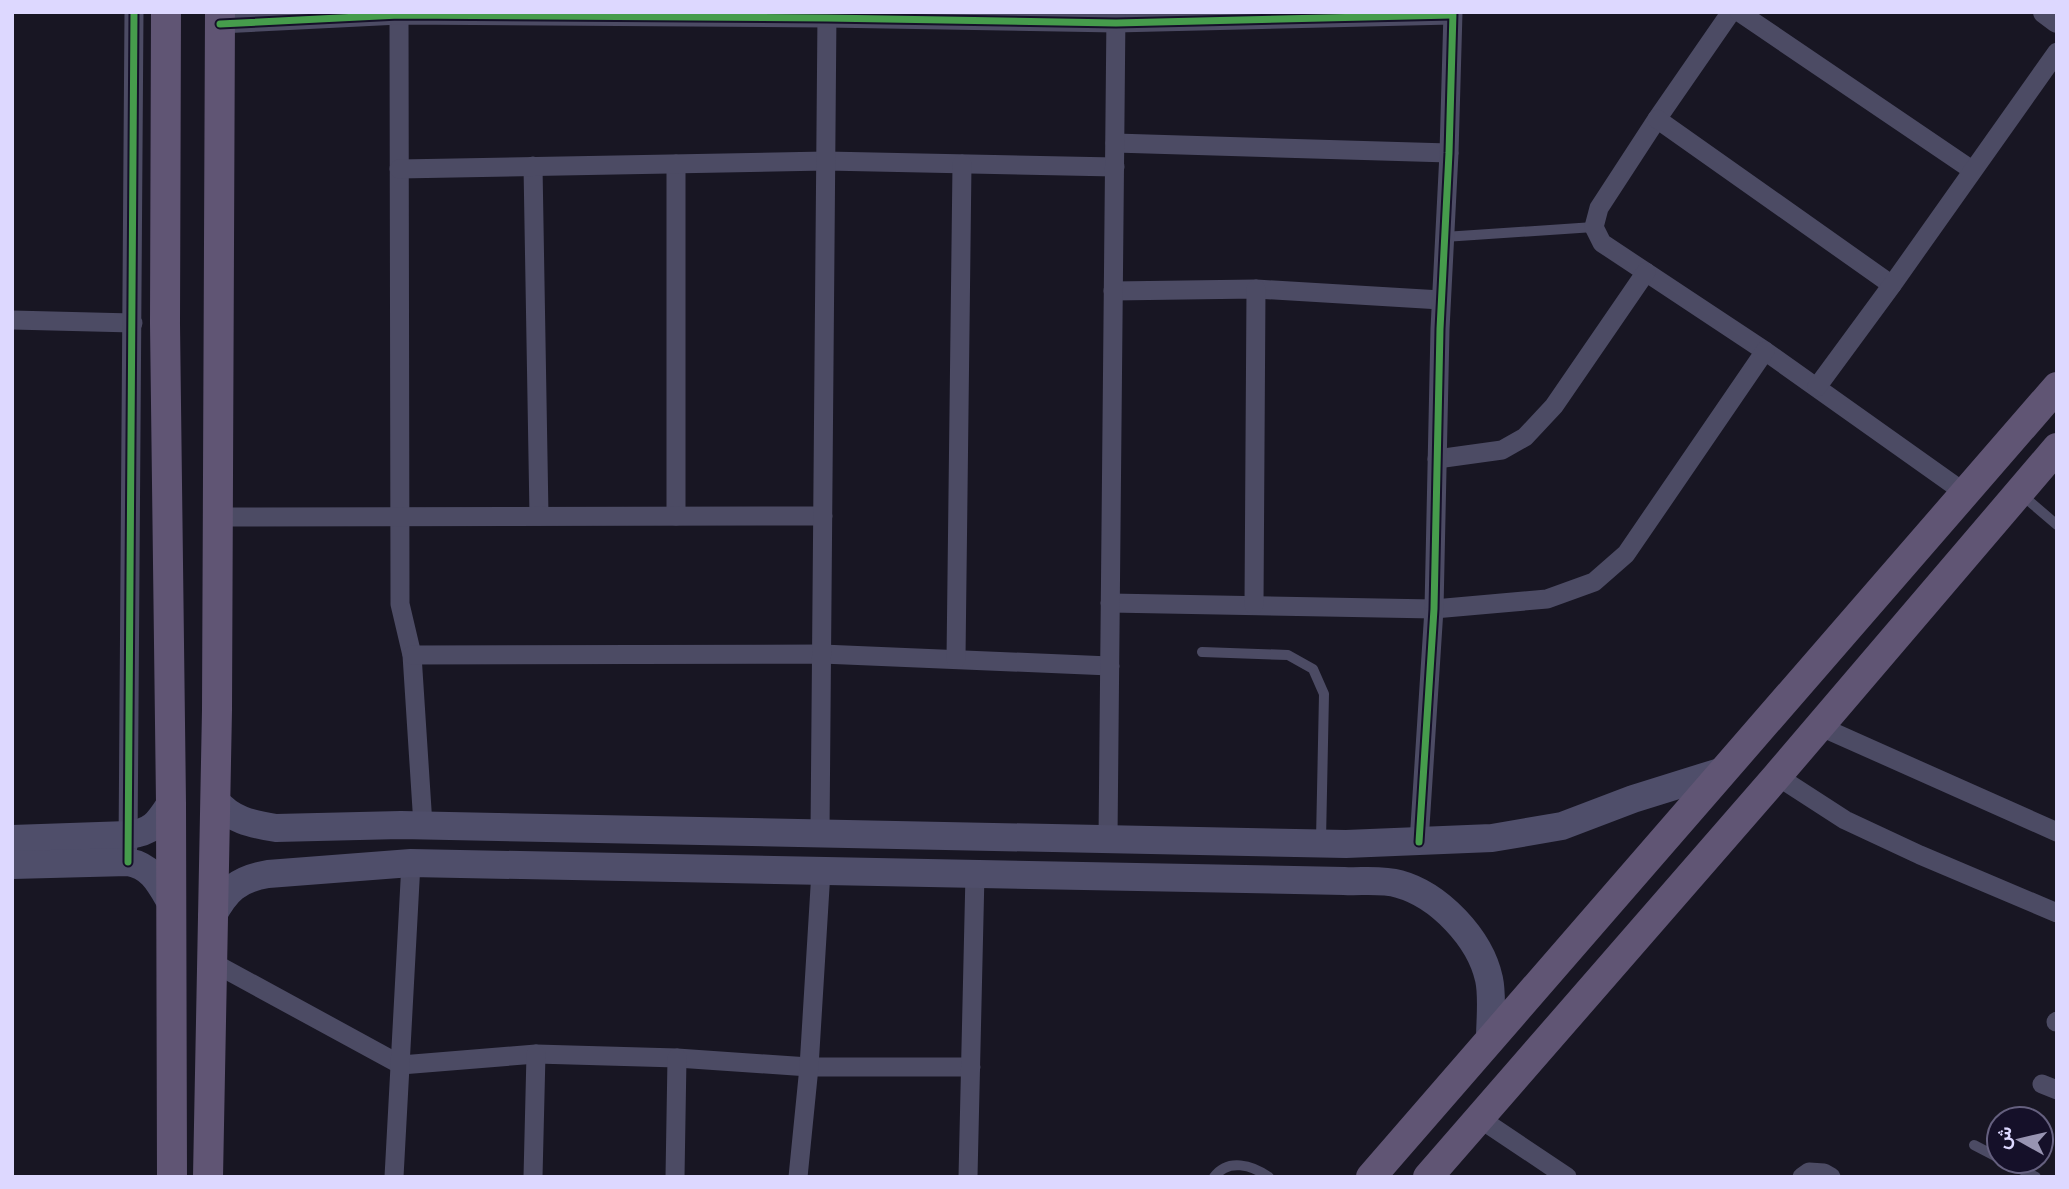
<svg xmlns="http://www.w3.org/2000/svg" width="2069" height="1189" font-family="'Titillium Web',Vazirmatn,sans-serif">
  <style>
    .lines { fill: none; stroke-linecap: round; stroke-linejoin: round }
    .service { stroke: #4c4b64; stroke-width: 10 }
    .minor { stroke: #4c4b64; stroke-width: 19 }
    .tertiary { stroke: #4c4b64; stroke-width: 24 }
    .secondary { stroke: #4f4e6a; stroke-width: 28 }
    .primary { stroke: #605574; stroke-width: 30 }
    .cycleway-casing { stroke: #151029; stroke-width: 11 }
    .cycleway { stroke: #469c4c; stroke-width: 7 }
  </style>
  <rect width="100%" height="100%" fill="#181623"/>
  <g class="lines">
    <g class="service">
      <polyline points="1444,237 1594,227"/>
      <polyline points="2022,495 2057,525"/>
      <polyline points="1202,652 1288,655 1313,669 1324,694 1321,840"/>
      <polyline points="1974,1145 1999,1158"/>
      <polyline points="2005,1161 2036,1177"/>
      <path d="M1214 1177C1228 1158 1252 1165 1269 1177"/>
    </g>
    <g class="minor">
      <polyline points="399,12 400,604 412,655 423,825"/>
      <polyline points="1731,12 1657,119 1599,208 1594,227 1602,243 1765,351 1965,493"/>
      <polyline points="1739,12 1972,170"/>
      <polyline points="220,24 399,15 827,18 1116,23 1452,15"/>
      <polyline points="1657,119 1892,285"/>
      <polyline points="1115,143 1449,153"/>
      <polyline points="676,164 676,516"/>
      <polyline points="533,166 539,516"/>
      <polyline points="399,169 826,161 1115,167"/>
      <polyline points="1113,291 1256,289 1441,300"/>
      <polyline points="12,320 133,323"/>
      <polyline points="1817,387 1892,285 2057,52"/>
      <polyline points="1437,459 1502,450 1525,437 1554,406 1646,272"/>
      <polyline points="217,517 823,516"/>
      <polyline points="1110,603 1434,609 1547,599 1594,582 1626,554 1765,351"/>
      <polyline points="1254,605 1256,289"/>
      <polyline points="412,655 822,654 1110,666"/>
      <polyline points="956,659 962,164"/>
      <polyline points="1819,726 2057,832"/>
      <polyline points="1777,776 1845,820 1920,855 2057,913"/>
      <polyline points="820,833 827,12"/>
      <polyline points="1108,839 1116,12"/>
      <polyline points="1419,842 1434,609 1440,329 1449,153 1453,12"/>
      <polyline points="128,847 134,12"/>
      <polyline points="212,962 401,1065 536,1054 677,1058 809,1067 971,1067"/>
      <polyline points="2056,1022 2057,1021"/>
      <polyline points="2042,1084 2057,1090"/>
      <polyline points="1479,1118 1567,1177"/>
      <polyline points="394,1177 411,863"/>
      <polyline points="533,1177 536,1054"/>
      <polyline points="675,1177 677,1058"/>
      <polyline points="798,1177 809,1067 821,871"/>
      <polyline points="968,1177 975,874"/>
      <polyline points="1802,1177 1809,1172 1824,1173 1831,1177"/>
    </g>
    <polyline class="tertiary" points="2045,12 2057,21"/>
    <g class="secondary">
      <path d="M215 800C231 820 251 824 276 828L401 825 1346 844 1492 838 1562 826 1633 799 1723 771"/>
      <path d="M12 839 128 835C153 832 158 823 171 803"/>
      <path d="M12 865 128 862C151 866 159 882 170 901"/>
      <path d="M212 917C226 890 238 879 268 874L411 863 1344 881C1361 882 1382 879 1399 884 1439 895 1480 938 1489 979 1493 997 1490 1021 1490 1039"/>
    </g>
    <g class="primary">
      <polyline points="166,12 165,324 171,803 172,1177"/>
      <polyline points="208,1177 217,710 220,12"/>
      <polyline points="1371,1177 2057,387"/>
      <polyline points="1428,1177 1777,776 2057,448"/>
    </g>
    <defs>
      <g id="cycleway">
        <polyline points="220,24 399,15 827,18 1116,23 1452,15"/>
        <polyline points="1419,842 1434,609 1440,329 1449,153 1453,12"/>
        <polyline points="128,862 134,12"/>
      </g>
    </defs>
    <use href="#cycleway" class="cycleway-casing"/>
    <use href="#cycleway" class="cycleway"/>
  </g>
  <rect width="2069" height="1189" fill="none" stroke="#ddd8ff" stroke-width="28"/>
  <g transform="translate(2020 1140) rotate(278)"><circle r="33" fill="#151029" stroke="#65607f" stroke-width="2"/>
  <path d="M0-5L12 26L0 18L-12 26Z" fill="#9894b2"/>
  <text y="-10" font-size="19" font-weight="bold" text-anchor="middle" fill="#ddd8ff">ش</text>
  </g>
</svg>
